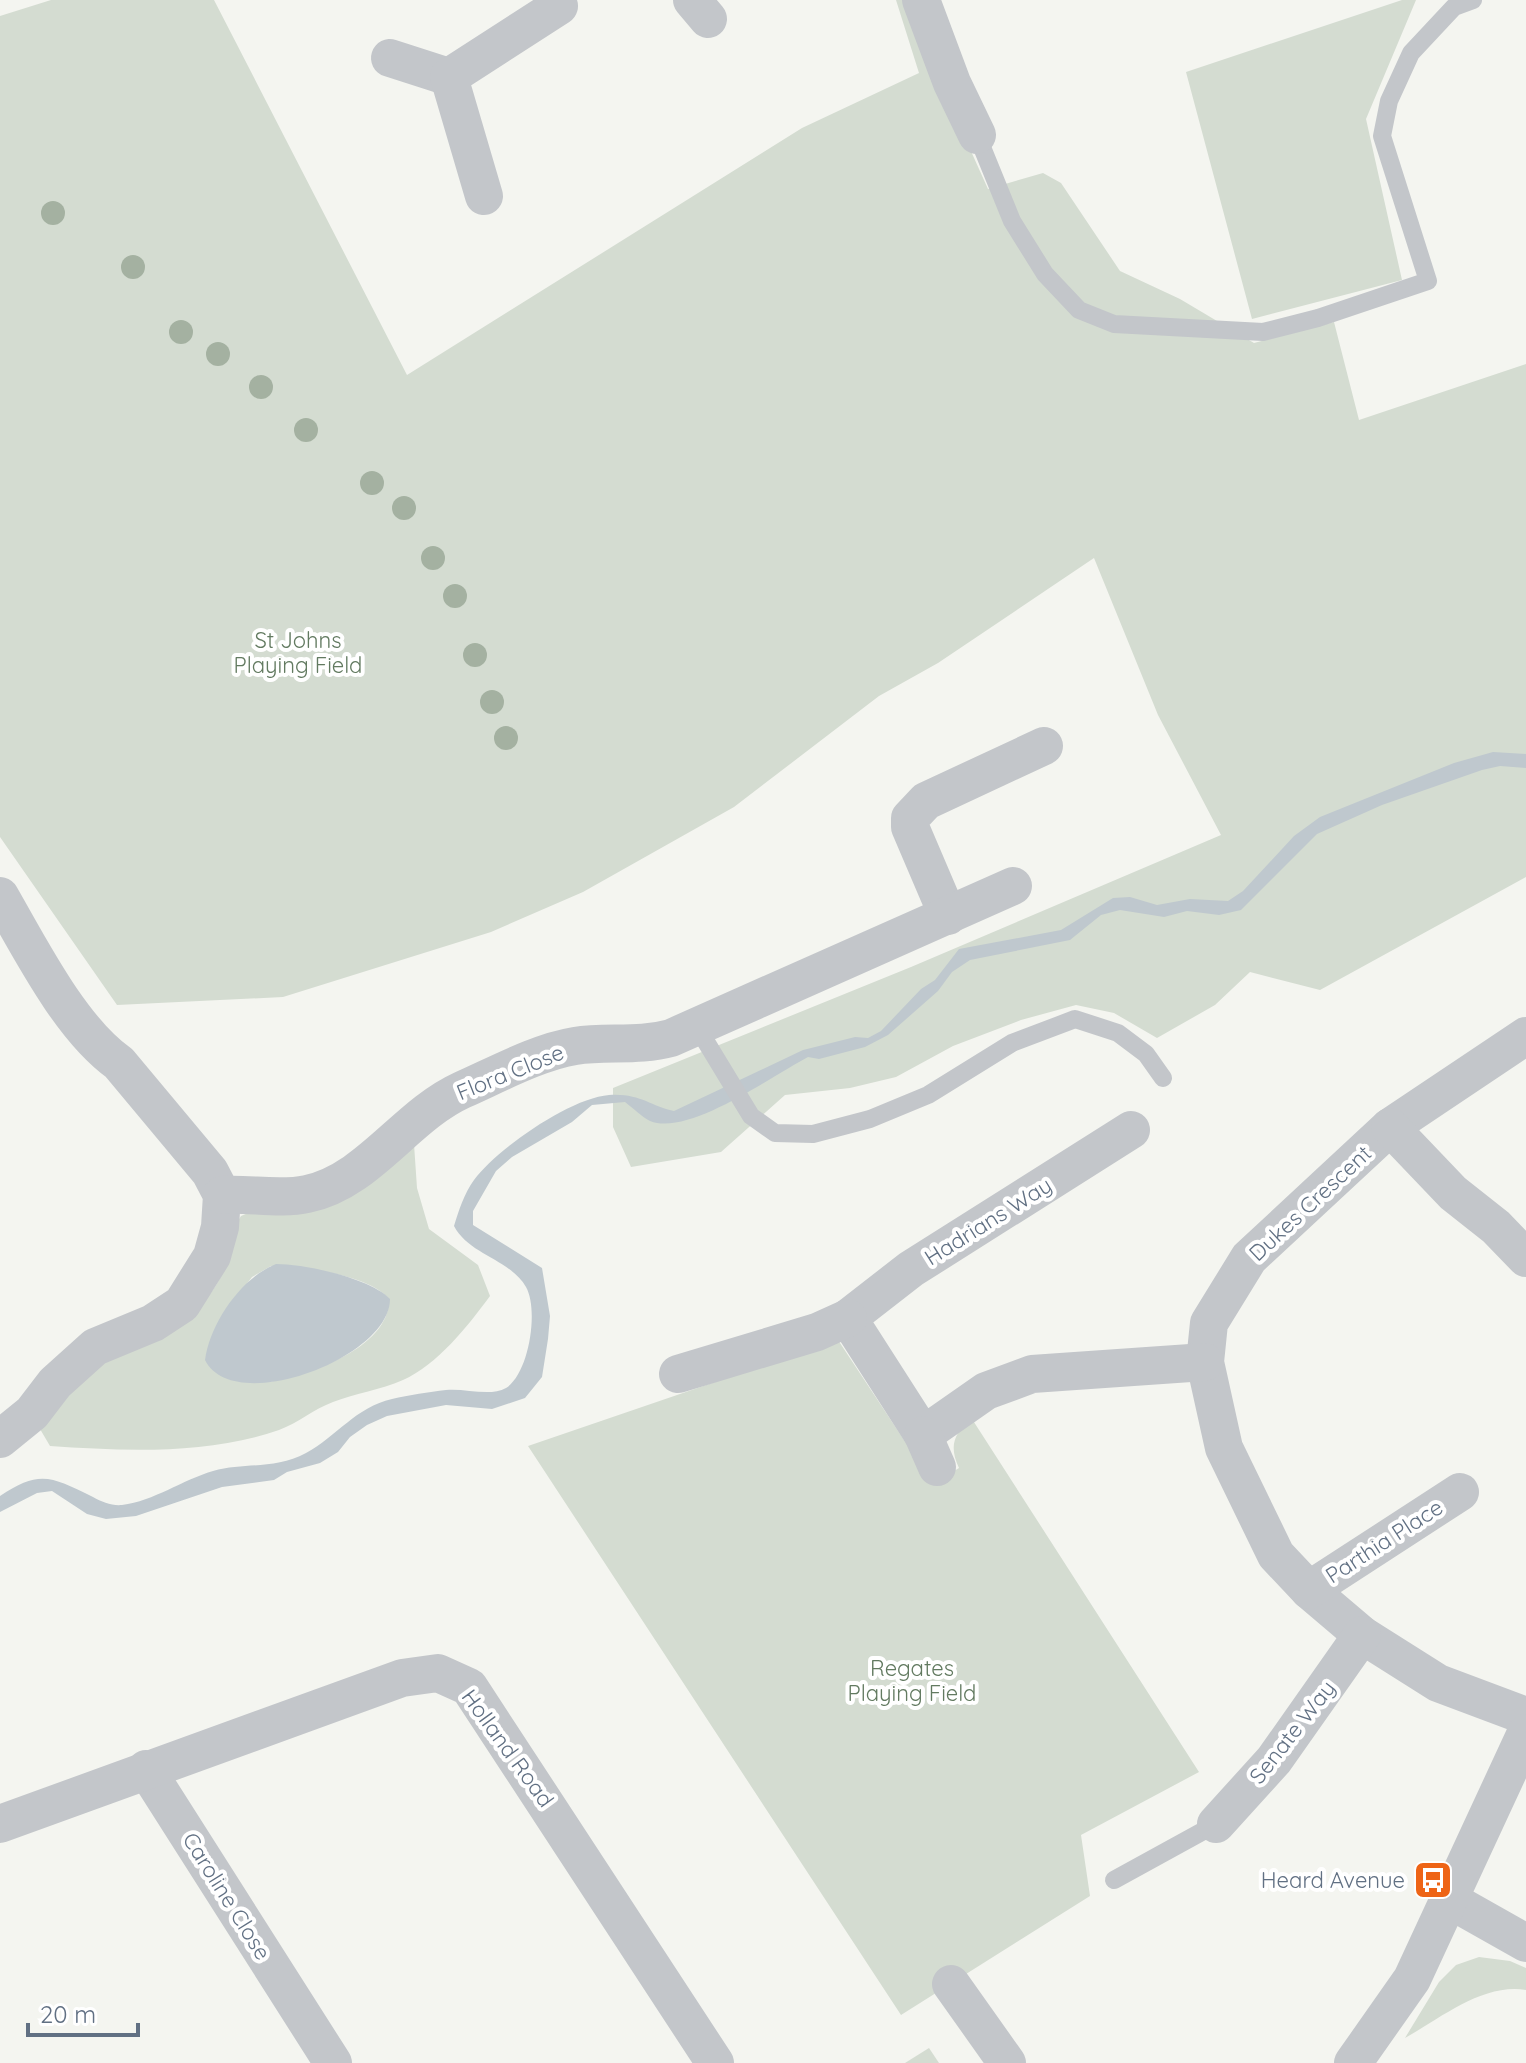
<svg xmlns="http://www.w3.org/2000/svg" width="1526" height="2063" font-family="Quicksand,sans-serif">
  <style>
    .green { fill: #d4dcd1; fill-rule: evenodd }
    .water { fill: #bfc8ce }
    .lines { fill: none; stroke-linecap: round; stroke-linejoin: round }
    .service { stroke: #c3c6ca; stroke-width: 18 }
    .minor { stroke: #c3c6ca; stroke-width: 38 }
    .tree { fill: #a4b1a1 }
    .labels { text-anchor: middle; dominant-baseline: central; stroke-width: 8; stroke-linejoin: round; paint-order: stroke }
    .park-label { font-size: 22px; fill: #627a60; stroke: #fff }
    .street-label { font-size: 22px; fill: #617083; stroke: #fff }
    .poi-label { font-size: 22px; fill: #617083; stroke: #fff; text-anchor: end }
  </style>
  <rect width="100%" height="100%" fill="#f4f5f0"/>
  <g class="green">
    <polygon points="51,0 214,0 407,375 802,128 919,73 896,0 909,0 934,69 988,189 1043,173 1061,183 1120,271 1180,299 1254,343 1334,322 1359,420 1526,364 1526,877 1320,990 1250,972 1215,1005 1157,1038 1114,1013 1076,1005 1021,1020 953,1046 896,1077 850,1088 785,1095 721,1152 631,1167 613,1127 613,1088 911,967 1221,835 1158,715 1094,558 938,663 879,696 734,807 583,892 491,932 283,997 117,1005 0,837 0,16"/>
    <polygon points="1402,0 1416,0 1366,119 1402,280 1252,319 1186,72"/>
    <path d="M414 1144 417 1188 429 1229 478 1265 490 1296C468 1326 437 1365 403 1380 380 1390 356 1393 333 1402 314 1409 298 1423 279 1430 207 1455 125 1451 50 1446L40 1429 86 1373 205 1300C216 1288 226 1269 230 1253 235 1238 232 1229 241 1216ZM271 1266C303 1267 368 1274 389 1299 390 1348 308 1375 268 1382L222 1316 252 1277Z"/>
    <path d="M838 1340 933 1484 959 1468C949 1447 953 1433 972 1419L1199 1772 1081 1835 1090 1896 901 2015 528 1446Z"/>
    <path d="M1479 1957 1510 1961 1526 1968V1990C1483 1983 1441 2018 1405 2038L1439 1982 1456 1965Z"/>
    <polygon points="929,2048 939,2063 905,2063"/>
  </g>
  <g class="water">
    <path d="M1493 752 1526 754V768L1500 766 1482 770 1382 805 1317 834 1241 910 1219 915 1187 911 1164 917 1120 910 1101 915 1070 940 970 960 952 972 938 991 888 1035 865 1047 819 1059 808 1057C773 1075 689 1137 650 1121 642 1117 633 1108 625 1102L592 1105 572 1122 512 1157 496 1171 473 1211V1225L542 1268 550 1316 548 1339 542 1377 525 1398 492 1409 446 1405 387 1416 367 1425 350 1437 338 1452 320 1463 287 1472 274 1480 222 1487 136 1516 106 1519 87 1514 52 1491 37 1493 0 1512V1496C40 1469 52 1477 93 1497 102 1502 112 1506 122 1505 154 1501 182 1480 213 1471 245 1462 275 1470 306 1453 337 1436 356 1407 392 1399 409 1395 429 1392 446 1390 465 1388 490 1397 506 1388 529 1374 539 1310 526 1287 510 1259 469 1255 454 1226 459 1210 464 1194 474 1180 497 1149 570 1098 609 1095 640 1093 650 1106 674 1111L803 1050 855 1037 868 1038 881 1031 921 989 935 980 959 949 1061 930 1113 898 1130 897 1157 905 1190 899 1228 901 1243 891 1294 836 1320 817 1454 763Z"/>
    <path d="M276 1264C305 1264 370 1278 390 1299 390 1358 233 1417 205 1360 210 1323 241 1278 276 1264Z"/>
  </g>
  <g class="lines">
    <g class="service">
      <polyline points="977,135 1012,221 1045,274 1079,310 1114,324 1263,332 1318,318 1428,281 1382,136 1389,101 1411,53 1454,7 1473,0"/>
      <polyline points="697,1027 751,1116 775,1133 813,1134 870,1119 928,1095 1012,1043 1075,1019 1118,1033 1146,1054 1163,1078"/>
      <polyline points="1114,1880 1216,1824"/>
    </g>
    <g class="minor">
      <polyline points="692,0 708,19"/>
      <polyline points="921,0 952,83 977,135"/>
      <polyline points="390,58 449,77"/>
      <polyline points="484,196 449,77 559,6 556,0"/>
      <path d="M0 896C30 948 70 1028 119 1063L210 1172 222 1195 220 1227 212 1256 182 1304 153 1323 95 1347 55 1383 32 1413 0 1439"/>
      <polyline points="948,916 910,827 910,818 926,801 1044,746"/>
      <polyline points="1526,1036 1390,1127 1249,1258 1209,1323 1205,1362 1224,1448 1276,1555 1309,1590 1362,1635 1438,1683 1526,1716"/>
      <polyline points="1390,1127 1453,1193 1496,1227 1526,1258"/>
      <polyline points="1131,1130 911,1269 848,1318 923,1435 986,1391 1032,1374 1205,1362"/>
      <path d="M222 1195C249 1193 280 1200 307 1194 369 1181 405 1116 462 1090 496 1075 538 1052 575 1046 607 1041 638 1047 671 1038L1013 886"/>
      <polyline points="678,1374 817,1332 848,1318"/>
      <polyline points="923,1435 937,1467"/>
      <polyline points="1309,1590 1460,1492"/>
      <polyline points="146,1769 333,2063"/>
      <polyline points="0,1824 402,1678 438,1673 469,1687 715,2063"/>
      <polyline points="1216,1824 1274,1760 1362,1635"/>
      <polyline points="1448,1899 1526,1943"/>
      <polyline points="951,1984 1007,2063"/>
      <polyline points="1353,2063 1412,1979 1526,1733"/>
    </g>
  </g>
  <g class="tree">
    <circle cx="53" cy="213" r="12"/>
    <circle cx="133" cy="267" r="12"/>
    <circle cx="181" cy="332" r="12"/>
    <circle cx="218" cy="354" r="12"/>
    <circle cx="261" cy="387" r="12"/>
    <circle cx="306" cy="430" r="12"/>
    <circle cx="372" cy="483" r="12"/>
    <circle cx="404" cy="508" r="12"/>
    <circle cx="433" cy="558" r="12"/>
    <circle cx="455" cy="596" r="12"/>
    <circle cx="475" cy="655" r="12"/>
    <circle cx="492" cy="702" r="12"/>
    <circle cx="506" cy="738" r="12"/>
  </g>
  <defs>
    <symbol id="bus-square" viewBox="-11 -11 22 22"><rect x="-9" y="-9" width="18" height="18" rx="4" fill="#ee6416" stroke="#fff"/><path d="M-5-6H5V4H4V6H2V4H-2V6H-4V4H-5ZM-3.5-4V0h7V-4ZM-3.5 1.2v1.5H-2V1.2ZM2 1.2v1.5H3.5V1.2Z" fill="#fff"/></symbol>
  </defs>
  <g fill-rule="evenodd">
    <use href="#bus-square" x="1411" y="1858" width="44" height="44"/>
  </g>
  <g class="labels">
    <g class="park-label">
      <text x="298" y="640">St Johns<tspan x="298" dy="25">Playing Field</tspan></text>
      <text x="912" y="1668">Regates<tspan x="912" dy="25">Playing Field</tspan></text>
    </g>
    <g class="street-label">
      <text transform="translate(510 1072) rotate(-22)">Flora Close</text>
      <text transform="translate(1310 1203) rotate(-43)">Dukes Crescent</text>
      <text transform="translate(988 1221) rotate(-32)">Hadrians Way</text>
      <text transform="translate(1384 1541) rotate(-33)">Parthia Place</text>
      <text transform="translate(1292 1732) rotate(-52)">Senate Way</text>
      <text transform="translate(508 1748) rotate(54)">Holland Road</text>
      <text transform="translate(227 1896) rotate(58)">Caroline Close</text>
    </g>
    <g class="poi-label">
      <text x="1405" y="1880">Heard Avenue</text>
    </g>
  </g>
  <path d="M28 2023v12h110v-12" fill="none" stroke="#617083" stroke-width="4"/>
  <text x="40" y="2023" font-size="24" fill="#617083" stroke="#ffffff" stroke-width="6" paint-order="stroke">20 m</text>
</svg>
